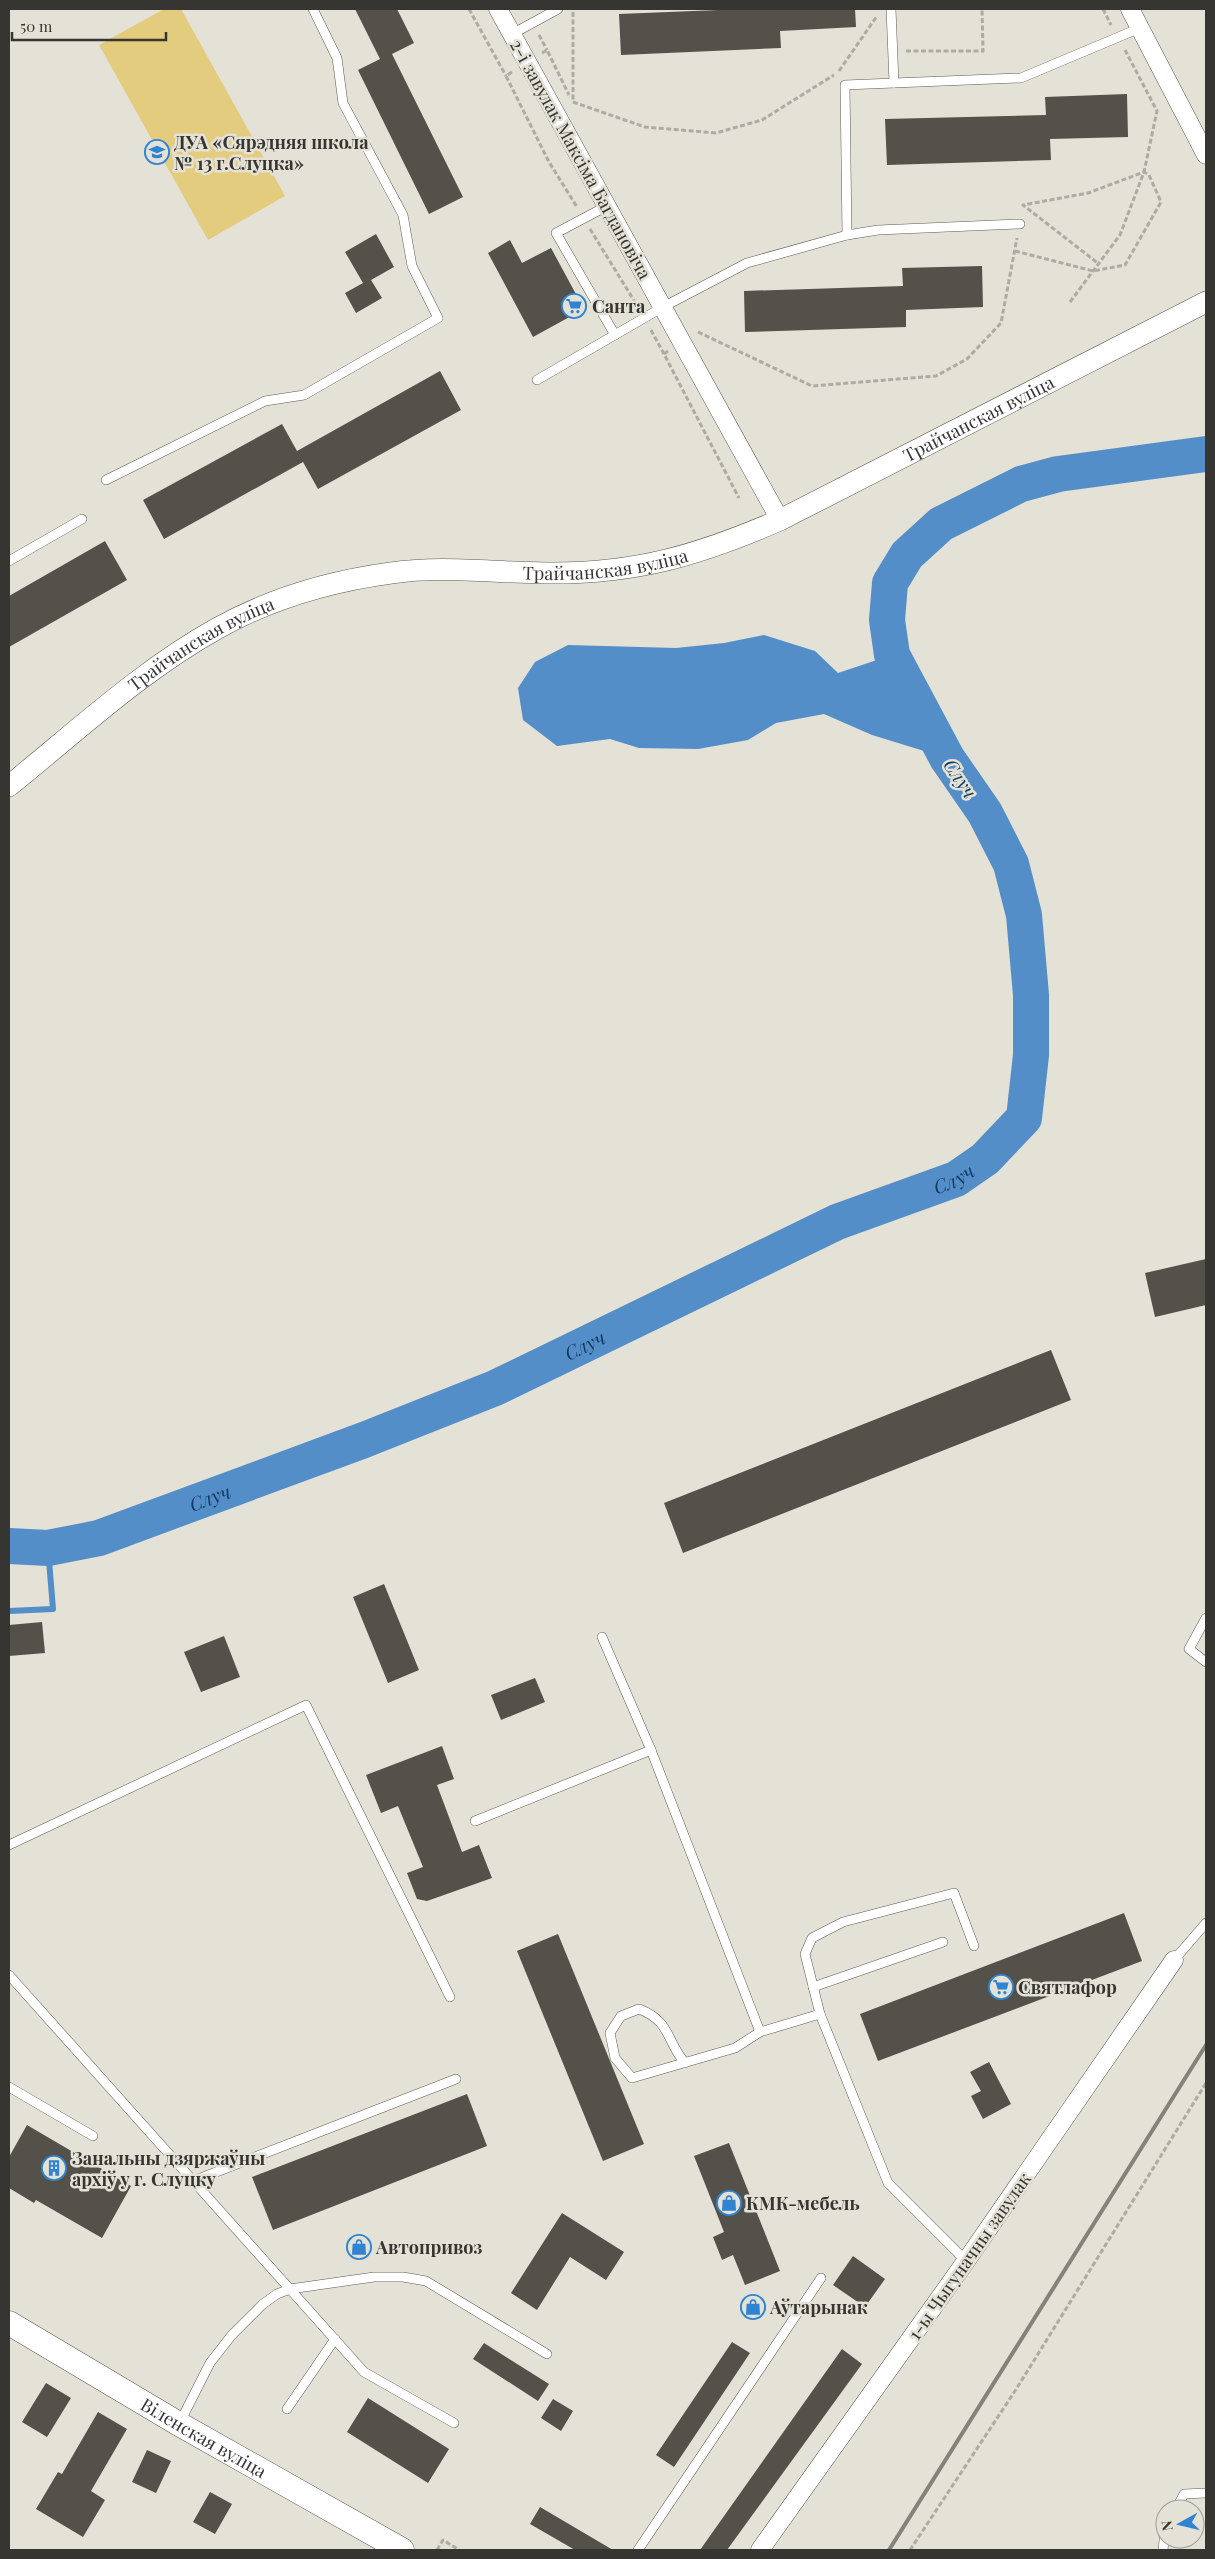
<svg xmlns="http://www.w3.org/2000/svg" width="1215" height="2559" font-family="'Playfair Display',serif">
  <style>
    .green { fill: #e3cc7d }
    .water { fill: #548ec8 }
    .lines { fill: none; stroke-linecap: round; stroke-linejoin: round }
    .stream { stroke: #548ec8; stroke-width: 6 }
    .river { stroke: #548ec8; stroke-width: 36 }
    .building { fill: #535149 }
    .service-casing { stroke: #5d5b52; stroke-width: 10 }
    .minor-casing { stroke: #5d5b52; stroke-width: 19 }
    .tertiary-casing { stroke: #5d5b52; stroke-width: 22 }
    .secondary-casing { stroke: #5d5b52; stroke-width: 25 }
    .path { stroke: #adaba2; stroke-width: 3; stroke-dasharray: 5 2.5; stroke-linecap: butt }
    .service { stroke: #fff; stroke-width: 9 }
    .minor { stroke: #fff; stroke-width: 18 }
    .tertiary { stroke: #fff; stroke-width: 21 }
    .secondary { stroke: #fff; stroke-width: 24 }
    .rail { stroke: #83827b; stroke-width: 4 }
    .labels { text-anchor: middle; dominant-baseline: central; stroke-width: 5; stroke-linejoin: round; paint-order: stroke }
    .poi-label { font-size: 18px; font-weight: bold; fill: #363531; stroke: #e4e1d7; text-anchor: start }
    .street-label { font-size: 18px; fill: #363531; stroke: #e4e1d7 }
    .water-label { font-size: 19px; font-style: italic; fill: #103a61; stroke: #e4e1d7 }
  </style>
  <rect width="100%" height="100%" fill="#e4e1d7"/>
  <polygon class="green" points="164,9 181,9 285,196 208,240 99,45"/>
  <polygon class="water" points="764,635 815,651 838,673 892,655 947,758 872,735 824,714 776,723 748,740 698,749 639,748 610,739 557,746 523,720 518,688 535,662 568,645 676,648 724,643"/>
  <g class="lines">
    <polyline class="stream" points="9,1611 53,1609 48,1548"/>
    <path class="river" id="s1" d="M9 1546 48 1548 99 1538 364 1440 495 1388 837 1222 956 1179 985 1159 1024 1118 1031 1055V995L1024 915 1011 864 985 813 947 758 892 655 887 620 890 583 907 555 941 524 1021 484 1058 474 1206 454"/>
  </g>
  <g class="building">
    <polygon points="355,9 397,9 414,43 392,54 463,197 429,214 358,70 380,59"/>
    <polygon points="743,9 855,9 856,27 780,31 781,48 621,55 619,14"/>
    <polygon points="1127,94 1128,137 1050,139 1051,160 887,165 885,119 1046,115 1045,97"/>
    <polygon points="376,234 394,267 371,280 382,298 356,313 345,293 363,283 345,252"/>
    <polygon points="510,240 522,263 551,248 584,309 533,337 488,253"/>
    <polygon points="982,266 983,307 906,310 906,327 745,332 744,291 903,286 902,268"/>
    <polygon points="440,371 461,410 318,489 303,462 164,539 143,500 282,424 297,451"/>
    <polygon points="105,541 127,580 9,647 9,596"/>
    <polygon points="1206,1259 1206,1305 1155,1317 1145,1273"/>
    <polygon points="1051,1350 1071,1400 683,1553 664,1503"/>
    <polygon points="384,1584 419,1670 388,1683 353,1597"/>
    <polygon points="42,1622 45,1653 9,1656 9,1625"/>
    <polygon points="224,1636 240,1677 201,1692 184,1652"/>
    <polygon points="535,1678 545,1702 501,1720 491,1695"/>
    <polygon points="442,1746 454,1779 437,1785 462,1852 479,1845 492,1878 427,1901 417,1899 407,1873 423,1867 398,1806 381,1813 366,1775"/>
    <polygon points="1124,1913 1142,1961 878,2061 860,2014"/>
    <polygon points="558,1934 644,2144 603,2161 517,1951"/>
    <polygon points="989,2062 1011,2104 983,2119 971,2096 981,2091 970,2072"/>
    <polygon points="467,2094 487,2146 273,2230 252,2177"/>
    <polygon points="27,2125 131,2186 102,2238 36,2200 34,2203 9,2188 9,2157"/>
    <polygon points="729,2143 780,2271 745,2285 733,2255 722,2260 713,2237 724,2232 694,2156"/>
    <polygon points="562,2213 624,2252 606,2280 570,2257 537,2310 511,2293"/>
    <polygon points="853,2256 885,2279 865,2307 833,2285"/>
    <polygon points="732,2342 750,2353 674,2467 656,2455"/>
    <polygon points="484,2343 549,2384 538,2401 473,2359"/>
    <polygon points="842,2349 862,2364 727,2550 700,2550"/>
    <polygon points="46,2383 71,2398 47,2437 22,2422"/>
    <polygon points="368,2398 449,2449 428,2483 347,2432"/>
    <polygon points="553,2399 573,2411 561,2431 541,2418"/>
    <polygon points="98,2412 127,2429 91,2491 105,2500 83,2537 36,2509 58,2472 62,2474"/>
    <polygon points="147,2450 171,2461 156,2493 132,2482"/>
    <polygon points="210,2492 232,2504 215,2534 193,2522"/>
    <polygon points="540,2507 613,2550 575,2550 530,2524"/>
  </g>
  <g class="lines">
    <defs>
      <g id="service">
        <polyline points="891,9 894,83 1021,78 1140,28"/>
        <polyline points="512,34 558,9"/>
        <polyline points="607,206 556,233 615,335"/>
        <polyline points="847,235 845,85 894,83"/>
        <polyline points="537,380 663,307 747,263 847,235 878,230 1020,224"/>
        <polyline points="106,480 265,401 304,395 438,318 412,266 403,215 343,103 337,58 313,9"/>
        <polyline points="9,561 82,519"/>
        <polyline points="1206,1618 1189,1649 1206,1662"/>
        <polyline points="602,1637 651,1750 760,2032 820,2014 888,2183 966,2261"/>
        <polyline points="475,1821 651,1750"/>
        <polyline points="9,1845 306,1705 450,1997"/>
        <polyline points="1174,1960 1206,1923"/>
        <polyline points="9,1975 364,2372 454,2423"/>
        <polyline points="813,1987 943,1942"/>
        <polyline points="820,2014 805,1954 812,1938 843,1922 954,1893 974,1946"/>
        <path d="M685 2063C666 2041 671 2021 639 2009L621 2016 610 2033 615 2058 632 2078 735 2048 760 2032"/>
        <polyline points="9,2087 93,2136"/>
        <polyline points="193,2181 456,2079"/>
        <polyline points="287,2409 335,2339"/>
        <polyline points="179,2424 210,2363 231,2336 263,2304 277,2294 290,2289 374,2277 403,2277 426,2281 547,2354"/>
        <polyline points="1176,2509 1184,2494 1206,2493"/>
        <polyline points="638,2550 821,2278"/>
        <polyline points="1163,2550 1165,2531"/>
      </g>
      <g id="minor">
        <polyline points="498,9 780,520"/>
        <polyline points="1130,9 1206,155"/>
        <polyline points="760,2550 966,2261 1174,1960"/>
      </g>
      <g id="tertiary">
        <path id="s2" d="M9 786C76 732 142 670 218 628 270 599 332 581 391 573 443 565 495 573 547 573 636 574 699 555 780 520L1206 302"/>
      </g>
      <g id="secondary">
        <path id="s3" d="M9 2323 179 2424 402 2550"/>
      </g>
    </defs>
    <use href="#service" class="service-casing"/>
    <use href="#minor" class="minor-casing"/>
    <use href="#tertiary" class="tertiary-casing"/>
    <use href="#secondary" class="secondary-casing"/>
    <g class="path">
      <polyline points="469,9 506,76"/>
      <polyline points="1103,9 1111,25"/>
      <polyline points="573,12 573,102 645,127 716,133 762,120 834,75"/>
      <polyline points="539,35 547,50"/>
      <polyline points="906,51 983,51 982,9"/>
      <polyline points="542,53 547,50 569,95"/>
      <polyline points="839,71 877,16"/>
      <polyline points="512,72 506,76 549,162 577,207"/>
      <polyline points="590,229 638,307"/>
      <polyline points="1015,251 1093,271 1125,265 1161,202 1149,175 1144,172 1088,193 1023,205 1099,264"/>
      <polyline points="1070,302 1120,235 1144,172 1157,111 1125,50"/>
      <polyline points="651,330 664,354"/>
      <polyline points="698,332 812,386 936,376 967,359 1001,323 1017,238"/>
      <polyline points="668,351 664,354 739,498"/>
      <polyline points="437,2550 443,2540 459,2550"/>
      <polyline points="910,2550 1015,2391 1206,2083"/>
    </g>
    <use href="#service" class="service"/>
    <use href="#minor" class="minor"/>
    <use href="#tertiary" class="tertiary"/>
    <use href="#secondary" class="secondary"/>
    <polyline class="rail" points="889,2550 1206,2045"/>
  </g>
  <defs>
    <symbol id="school-ring" viewBox="-11 -11 22 22"><circle r="9.5" fill="#e4e1d7" stroke="#2e84d2" stroke-width="1.5"/><path d="M0-5L7-2L0 1L-7-2ZM-4 1L0 2.5L4 1V4Q0 6-4 4Z" fill="#2e84d2"/></symbol>
    <symbol id="supermarket-ring" viewBox="-11 -11 22 22"><circle r="9.5" fill="#e4e1d7" stroke="#2e84d2" stroke-width="1.5"/><path d="M-6-5.5h2.5l.6 2H6L4.5 2H-2.5L-4.4-4H-6ZM-1.5 3.2a1.3 1.3 0 1 0 .1 0ZM3 3.2a1.3 1.3 0 1 0 .1 0Z" fill="#2e84d2"/></symbol>
    <symbol id="building-ring" viewBox="-11 -11 22 22"><circle r="9.5" fill="#e4e1d7" stroke="#2e84d2" stroke-width="1.5"/><path d="M-4-6H4V6H1V3H-1V6H-4ZM-2.5-4.3h1.7v1.8h-1.7ZM.8-4.3h1.7v1.8H.8ZM-2.5-1h1.7V.8h-1.7ZM.8-1h1.7V.8H.8Z" fill="#2e84d2"/></symbol>
    <symbol id="shop-ring" viewBox="-11 -11 22 22"><circle r="9.5" fill="#e4e1d7" stroke="#2e84d2" stroke-width="1.5"/><path d="M-5-2.5h2.3a2.7 3.5 0 0 1 5.4 0H5L5.5 6h-11ZM-1.5-2.5h3a1.5 2.3 0 0 0-3 0Z" fill="#2e84d2"/></symbol>
  </defs>
  <g fill-rule="evenodd">
    <use href="#school-ring" x="143" y="138" width="28" height="28"/>
    <use href="#supermarket-ring" x="560" y="292" width="28" height="28"/>
    <use href="#supermarket-ring" x="987" y="1973" width="28" height="28"/>
    <use href="#building-ring" x="40" y="2154" width="28" height="28"/>
    <use href="#shop-ring" x="715" y="2189" width="28" height="28"/>
    <use href="#shop-ring" x="345" y="2233" width="28" height="28"/>
    <use href="#shop-ring" x="739" y="2293" width="28" height="28"/>
  </g>
  <g class="labels">
    <g class="poi-label">
      <text x="174" y="142">ДУА «Сярэдняя школа<tspan x="174" dy="21">№ 13 г.Слуцка»</tspan></text>
      <text x="592" y="306">Санта</text>
      <text x="1018" y="1987">Святлафор</text>
      <text x="72" y="2158">Занальны дзяржаўны<tspan x="72" dy="21">архіў у г. Слуцку</tspan></text>
      <text x="746" y="2203">КМК-мебель</text>
      <text x="376" y="2247">Автопривоз</text>
      <text x="770" y="2307">Аўтарынак</text>
    </g>
    <g class="street-label">
      <text transform="translate(581 159) rotate(61)">2-і завулак Максіма Багдановіча</text>
      <text stroke="none"><textPath href="#s2" startOffset="1065">Трайчанская вуліца</textPath></text>
      <text stroke="none"><textPath href="#s2" startOffset="660">Трайчанская вуліца</textPath></text>
      <text stroke="none"><textPath href="#s2" startOffset="240">Трайчанская вуліца</textPath></text>
      <text transform="translate(969 2256) rotate(-55)">1-ы Чыгуначны завулак</text>
      <text stroke="none"><textPath href="#s3" startOffset="226">Віленская вуліца</textPath></text>
    </g>
    <g class="water-label">
      <text transform="translate(961 778) rotate(56)">Случ</text>
      <text stroke="none"><textPath href="#s1" startOffset="1019">Случ</textPath></text>
      <text stroke="none"><textPath href="#s1" startOffset="614">Случ</textPath></text>
      <text stroke="none"><textPath href="#s1" startOffset="209">Случ</textPath></text>
    </g>
  </g>
  <rect width="1215" height="2559" fill="none" stroke="#363531" stroke-width="20"/>
  <g transform="translate(1180 2524) rotate(262)"><circle r="24" fill="#e4e1d7" stroke="#9e9c95"/>
  <path d="M0-4L9 19L0 12L-9 19Z" fill="#2e84d2"/>
  <text y="-8" font-size="14" font-weight="bold" text-anchor="middle" fill="#363531">N</text>
  </g>
  <path d="M12 32v8h154v-8" fill="none" stroke="#363531" stroke-width="2.5"/>
  <text x="20" y="32" font-size="15" fill="#363531" stroke="#e4e1d7" stroke-width="4" paint-order="stroke">50 m</text>
</svg>
